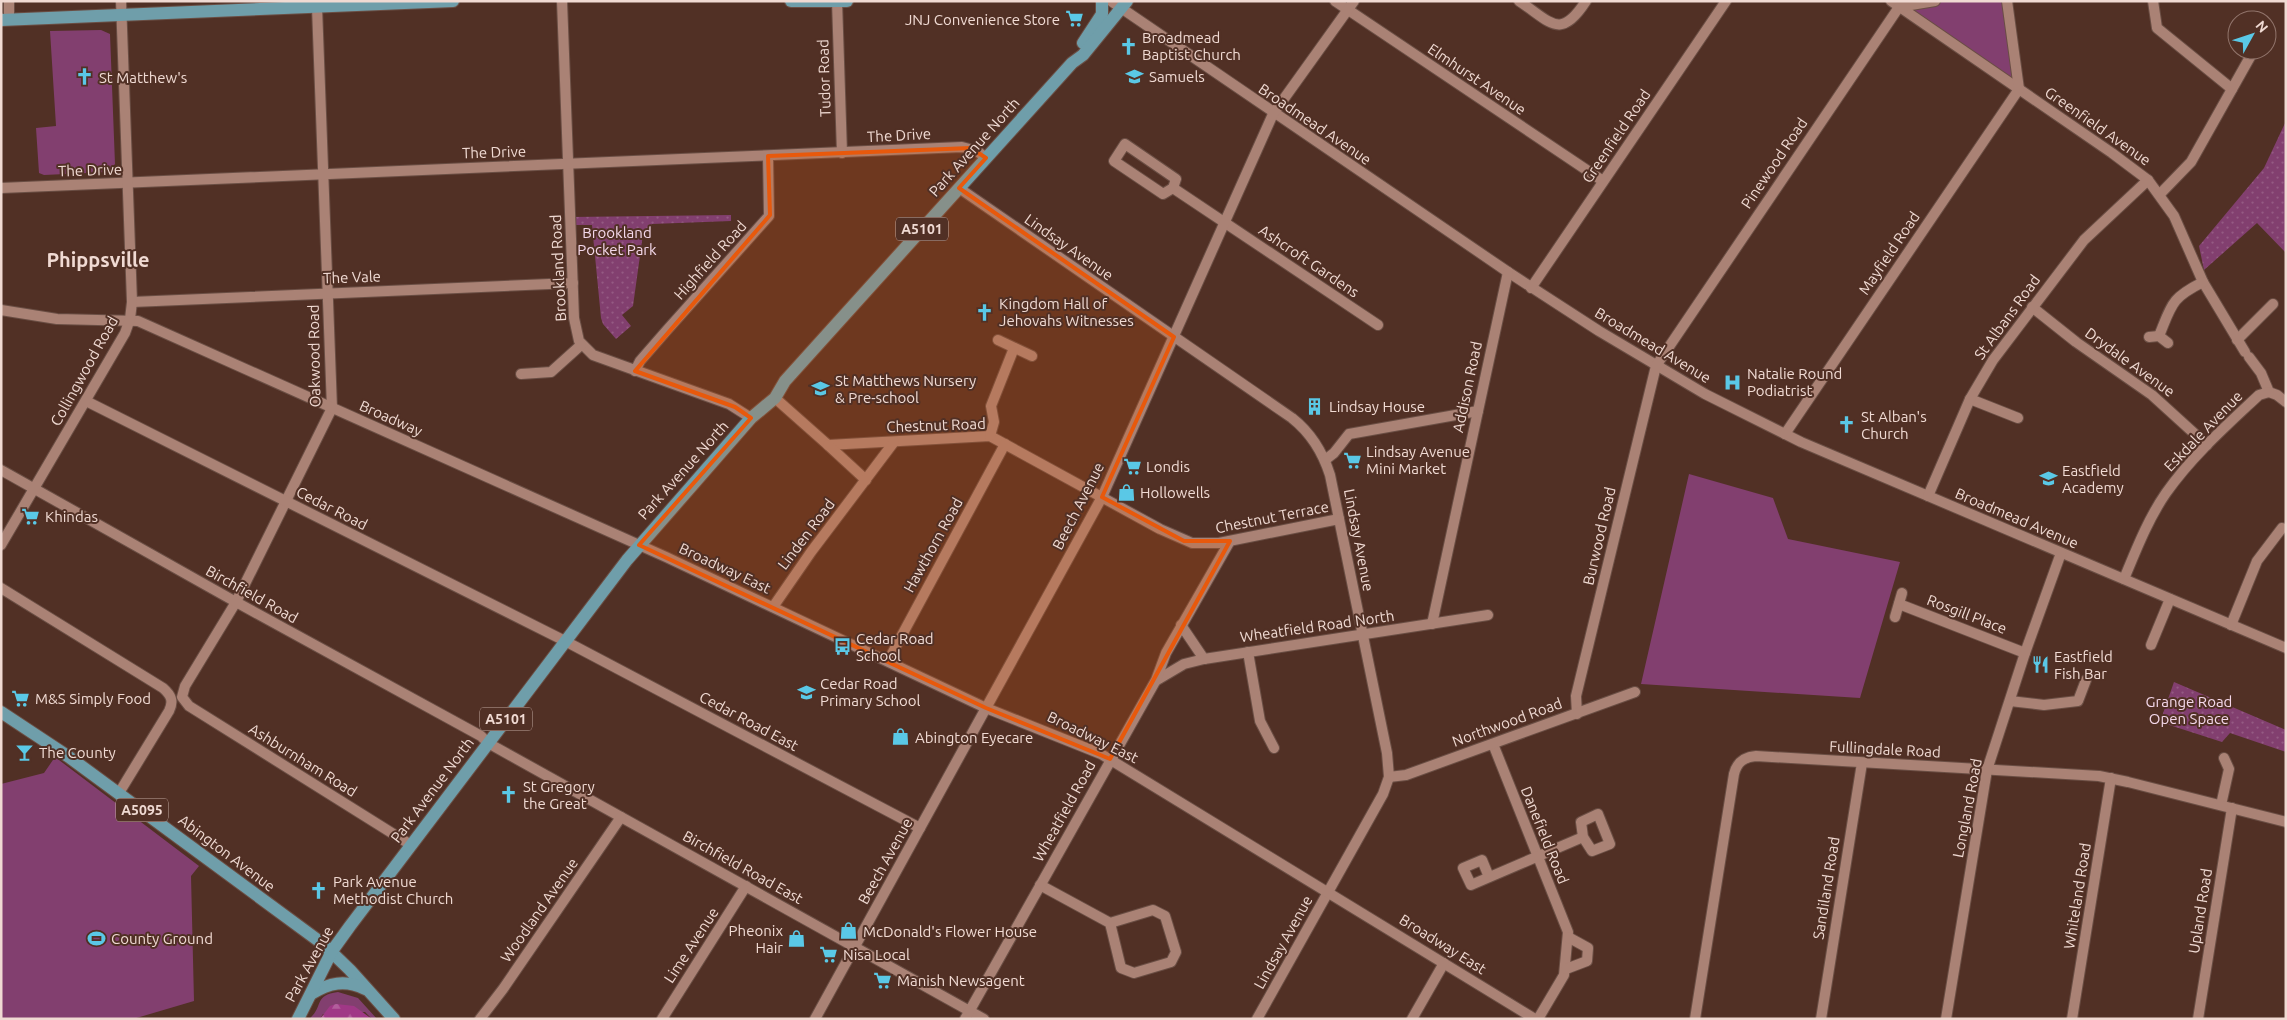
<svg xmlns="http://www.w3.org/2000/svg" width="2287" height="1020" font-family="Ubuntu,sans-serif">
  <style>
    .green { fill: #823f6f }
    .forest { fill: url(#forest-firs) }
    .park { fill: url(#park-dots) }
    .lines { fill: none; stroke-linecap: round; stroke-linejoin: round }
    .street-casing { stroke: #6a4e44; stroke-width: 12 }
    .primary-casing { stroke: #6a4e44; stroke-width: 14 }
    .street { stroke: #aa8275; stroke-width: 10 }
    .primary { stroke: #6f9eaa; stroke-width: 12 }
    .marked { fill: #e8590c; fill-opacity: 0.2; stroke: #e8590c; stroke-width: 4; stroke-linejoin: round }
    .labels { text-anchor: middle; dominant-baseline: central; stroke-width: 4; stroke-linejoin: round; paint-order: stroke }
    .shield { fill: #513025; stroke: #c0a79f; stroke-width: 1 }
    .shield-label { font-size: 14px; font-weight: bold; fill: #f0dad3 }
    .poi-label { font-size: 15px; fill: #f0dad3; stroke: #513025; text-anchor: start }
    .street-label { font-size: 15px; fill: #f0dad3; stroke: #513025 }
    .park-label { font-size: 15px; fill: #f4d8ea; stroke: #513025 }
    .district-label { font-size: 20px; font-weight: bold; fill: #f0dad3; stroke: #513025 }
  </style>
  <defs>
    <pattern id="forest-firs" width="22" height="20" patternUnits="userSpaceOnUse" patternTransform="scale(1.25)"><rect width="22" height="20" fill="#a03886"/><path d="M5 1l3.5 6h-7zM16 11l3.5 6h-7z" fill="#b25e9c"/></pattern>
    <pattern id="park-dots" width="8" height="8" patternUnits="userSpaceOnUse" patternTransform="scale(1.25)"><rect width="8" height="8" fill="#823f6f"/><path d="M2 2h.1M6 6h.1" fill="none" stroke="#945a83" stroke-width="1.8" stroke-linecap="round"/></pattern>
  </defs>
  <rect width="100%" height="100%" fill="#513025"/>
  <g class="green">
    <polygon points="1935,1 2007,1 2019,89 1899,7"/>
    <polygon points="101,30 110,34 115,164 108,172 44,175 39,173 36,128 56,126 50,31"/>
    <polygon points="1689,474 1773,498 1788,539 1900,562 1860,698 1641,684"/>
    <polygon points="55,757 199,866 191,876 194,1001 133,1019 1,1019 1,784 44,773"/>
    <path d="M338 992 358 998 377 1019H372L365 1012 323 1014 320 1019H309C324 1007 313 995 338 992Z"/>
  </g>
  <polygon class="forest" points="336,1004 354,1006 372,1019 320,1019 330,1006"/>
  <g class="park">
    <polygon points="2286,121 2286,253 2257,223 2204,270 2199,246 2264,168"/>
    <polygon points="731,215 731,221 652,224 643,234 633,306 622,315 631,326 616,339 603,324 601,318 592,225 572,225 571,217"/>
    <polygon points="2174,682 2286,730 2286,752 2230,733 2222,742 2160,722"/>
  </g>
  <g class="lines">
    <defs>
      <g id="street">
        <polyline points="9,1 9,20"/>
        <polyline points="562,1 574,318 579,341 593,355 729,404 751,418"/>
        <polyline points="837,1 842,153"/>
        <polyline points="1111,1 1508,272 1599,331 1705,394 1801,442 2286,648"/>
        <polyline points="1335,1 1603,181"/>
        <path d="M1519 1C1551 22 1560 41 1586 1"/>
        <polyline points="1891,1 2112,153 2148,180 2174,216 2203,282 2245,352"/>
        <polyline points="2153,1 2157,28 2232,89"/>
        <polyline points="317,7 332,408 236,602 185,686 182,697 189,706 411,845"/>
        <polyline points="1,188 962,147 977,151 986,158"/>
        <path d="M959 188 1292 418C1311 433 1323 453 1330 475L1387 753 1389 777 1383 794 1257 1019"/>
        <polyline points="1173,188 1176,179 1125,144 1114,161 1163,194 1173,188 1378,325"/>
        <polyline points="2160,194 2191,162 2254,50"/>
        <polyline points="1531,288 1726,1"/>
        <polyline points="132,302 573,283"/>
        <polyline points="2032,307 2076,342 2152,395 2207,445"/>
        <polyline points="1,310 57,319 138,321 666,557 986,708 1101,754 1535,1019"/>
        <path d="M2159 336C2172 304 2171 298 2203 282"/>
        <polyline points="2149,337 2159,336 2168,343"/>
        <polyline points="998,340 1032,356"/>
        <polyline points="2237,340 2273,304"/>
        <polyline points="2249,357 2261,373 2269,392 2277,395 2286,402"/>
        <polyline points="635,371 640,361 667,330 769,216 768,156"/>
        <polyline points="521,374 551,372 581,345"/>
        <polyline points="775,398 828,445 990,436 1160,529 1192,543 1219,543 1339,519"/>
        <polyline points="1970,399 2018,418"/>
        <polyline points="86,401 565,641 920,828"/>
        <polyline points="1785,434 2019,89 2007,1"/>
        <polyline points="990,436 994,422 991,406 1014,348"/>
        <polyline points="828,445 866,480"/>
        <polyline points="1325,460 1334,453 1349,434 1478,411"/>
        <polyline points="1,470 236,602 481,736 488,743 984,1019"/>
        <polyline points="1928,496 1970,399 1993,360 2084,240 2148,180"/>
        <polyline points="1,545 125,333 130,319 132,302 121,1"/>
        <path d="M2124 579C2136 550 2148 519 2166 493 2192 456 2226 426 2259 395L2269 392"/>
        <path d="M1 588 163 688C171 695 174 701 169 711L119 793"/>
        <polyline points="1899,604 2025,653"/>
        <polyline points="773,607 811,552 894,442"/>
        <polyline points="1895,617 1902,593"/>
        <polyline points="1432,624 1508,272"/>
        <polyline points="1181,625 1204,659"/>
        <polyline points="2231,625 2257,561 2282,528"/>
        <polyline points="2151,645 2170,599"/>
        <polyline points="1248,652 1260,721 1274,748"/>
        <polyline points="888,661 1005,444"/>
        <polyline points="1157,680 1184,664 1204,659 1488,615"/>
        <polyline points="2010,701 2044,705 2078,701 2086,680"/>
        <polyline points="1577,714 1576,696 1656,366 1899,7 1935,1"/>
        <polyline points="1493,744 1568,932 1564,975 1538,1019"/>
        <polyline points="1389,777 1406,775 1635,692"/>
        <polyline points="2221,805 2229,769 2224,758"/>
        <polyline points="1489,877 1482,860 1463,868 1471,885 1583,837 1581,822 1598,814 1610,844 1592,851 1583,837"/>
        <polyline points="1040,885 1110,923 1153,910 1165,916 1176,952 1171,962 1134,973 1121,968 1110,923"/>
        <polyline points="1566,969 1587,961 1588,948 1568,937"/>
        <polyline points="480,1019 503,989 621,817"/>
        <polyline points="662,1019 746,886"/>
        <polyline points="815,1019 1102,497 1273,114 1354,1"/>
        <polyline points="965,1019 1156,680 1166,653 1230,541"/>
        <polyline points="1412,1019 1444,963"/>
        <path d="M1695 1019 1734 774C1737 762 1744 757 1756 756L2099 776 2128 782 2286 822"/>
        <polyline points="1821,1019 1862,763"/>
        <polyline points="1946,1019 1987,770 2025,653 2061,553"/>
        <polyline points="2072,1019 2111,778"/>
        <polyline points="2198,1019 2232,808"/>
      </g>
      <g id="primary">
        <polyline points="791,1 847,1"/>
        <polyline points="1,20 453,1"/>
        <polyline points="1083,43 1102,14 1102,1"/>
        <polyline points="1,712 69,757 323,944 350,970 394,1019"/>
        <path d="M311 994C329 983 345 979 365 989"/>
        <polyline points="298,1019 332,951 350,926 627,560 751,418 775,398 785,381 1072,63 1083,55 1127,1"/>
      </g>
    </defs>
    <use href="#street" class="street-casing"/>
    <use href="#primary" class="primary-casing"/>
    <use href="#street" class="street"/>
    <use href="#primary" class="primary"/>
  </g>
  <path class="marked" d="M971 148 986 158 959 188 1174 337 1102 497 1184 541H1230L1110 759 986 708 639 545 751 418 735 407 635 371 770 215 768 156Z"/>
  <defs>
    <symbol id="supermarket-bare" viewBox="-9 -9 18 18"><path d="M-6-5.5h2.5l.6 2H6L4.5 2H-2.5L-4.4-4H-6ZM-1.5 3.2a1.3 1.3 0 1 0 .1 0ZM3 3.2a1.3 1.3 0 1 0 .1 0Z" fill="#5ac8e6" stroke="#513025" stroke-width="2.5" paint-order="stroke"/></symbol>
    <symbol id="church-bare" viewBox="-9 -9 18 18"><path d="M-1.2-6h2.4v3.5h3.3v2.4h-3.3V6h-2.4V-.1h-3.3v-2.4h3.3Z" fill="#5ac8e6" stroke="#513025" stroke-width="2.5" paint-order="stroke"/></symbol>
    <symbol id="school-bare" viewBox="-9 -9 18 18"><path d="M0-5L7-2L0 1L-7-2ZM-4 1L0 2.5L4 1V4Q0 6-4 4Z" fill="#5ac8e6" stroke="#513025" stroke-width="2.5" paint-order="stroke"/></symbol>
    <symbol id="hospital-bare" viewBox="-9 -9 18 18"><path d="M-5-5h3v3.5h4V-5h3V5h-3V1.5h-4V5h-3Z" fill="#5ac8e6" stroke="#513025" stroke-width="2.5" paint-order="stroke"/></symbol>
    <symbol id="building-bare" viewBox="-9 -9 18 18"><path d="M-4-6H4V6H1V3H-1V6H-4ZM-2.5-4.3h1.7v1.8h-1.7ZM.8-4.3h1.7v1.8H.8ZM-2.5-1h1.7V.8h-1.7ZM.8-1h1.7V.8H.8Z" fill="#5ac8e6" stroke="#513025" stroke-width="2.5" paint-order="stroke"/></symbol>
    <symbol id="shop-bare" viewBox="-9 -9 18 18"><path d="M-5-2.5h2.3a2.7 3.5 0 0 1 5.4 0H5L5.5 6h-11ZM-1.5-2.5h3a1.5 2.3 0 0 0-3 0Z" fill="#5ac8e6" stroke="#513025" stroke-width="2.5" paint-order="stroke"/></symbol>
    <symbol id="bus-bare" viewBox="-9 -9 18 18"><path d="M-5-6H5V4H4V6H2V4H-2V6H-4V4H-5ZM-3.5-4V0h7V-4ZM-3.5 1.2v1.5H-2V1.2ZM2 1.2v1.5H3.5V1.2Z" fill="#5ac8e6" stroke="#513025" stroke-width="2.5" paint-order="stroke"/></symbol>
    <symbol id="restaurant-bare" viewBox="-9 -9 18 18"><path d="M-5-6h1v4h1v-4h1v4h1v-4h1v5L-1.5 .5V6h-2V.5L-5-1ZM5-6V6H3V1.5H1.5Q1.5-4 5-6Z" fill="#5ac8e6" stroke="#513025" stroke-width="2.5" paint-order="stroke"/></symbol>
    <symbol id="bar-bare" viewBox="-9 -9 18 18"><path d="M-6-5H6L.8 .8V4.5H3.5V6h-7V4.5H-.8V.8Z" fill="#5ac8e6" stroke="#513025" stroke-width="2.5" paint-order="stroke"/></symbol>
    <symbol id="stadium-bare" viewBox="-9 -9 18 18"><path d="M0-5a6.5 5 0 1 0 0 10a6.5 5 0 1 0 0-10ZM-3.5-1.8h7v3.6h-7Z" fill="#5ac8e6" stroke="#513025" stroke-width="2.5" paint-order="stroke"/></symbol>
  </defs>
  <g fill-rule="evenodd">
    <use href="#supermarket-bare" x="1062" y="6" width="25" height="25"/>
    <use href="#church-bare" x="1116" y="34" width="25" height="25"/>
    <use href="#school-bare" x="1122" y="64" width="25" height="25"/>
    <use href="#church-bare" x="72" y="64" width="25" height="25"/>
    <use href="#church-bare" x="972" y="300" width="25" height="25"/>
    <use href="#hospital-bare" x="1720" y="370" width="25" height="25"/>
    <use href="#school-bare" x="808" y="376" width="25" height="25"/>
    <use href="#building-bare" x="1302" y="394" width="25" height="25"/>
    <use href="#church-bare" x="1834" y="412" width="25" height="25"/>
    <use href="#supermarket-bare" x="1340" y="448" width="25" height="25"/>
    <use href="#supermarket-bare" x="1120" y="454" width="25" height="25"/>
    <use href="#school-bare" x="2036" y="466" width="25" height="25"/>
    <use href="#shop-bare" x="1114" y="480" width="25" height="25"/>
    <use href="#supermarket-bare" x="18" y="504" width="25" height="25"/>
    <use href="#bus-bare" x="830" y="634" width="25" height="25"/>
    <use href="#restaurant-bare" x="2028" y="652" width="25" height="25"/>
    <use href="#school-bare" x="794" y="680" width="25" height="25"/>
    <use href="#supermarket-bare" x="8" y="686" width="25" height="25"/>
    <use href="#shop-bare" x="888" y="724" width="25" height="25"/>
    <use href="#bar-bare" x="12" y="740" width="25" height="25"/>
    <use href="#church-bare" x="496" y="782" width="25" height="25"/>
    <use href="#church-bare" x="306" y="878" width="25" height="25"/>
    <use href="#shop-bare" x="836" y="918" width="25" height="25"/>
    <use href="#stadium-bare" x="84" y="926" width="25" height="25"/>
    <use href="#shop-bare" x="784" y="926" width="25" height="25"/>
    <use href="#supermarket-bare" x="816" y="942" width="25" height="25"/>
    <use href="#supermarket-bare" x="870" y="968" width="25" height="25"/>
  </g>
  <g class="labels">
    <g class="shield">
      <rect x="896" y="217.5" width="52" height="23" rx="4"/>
      <rect x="480" y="707.5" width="52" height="23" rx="4"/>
      <rect x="116" y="798.5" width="52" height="23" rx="4"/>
    </g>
    <g class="shield-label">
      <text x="922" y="229">A5101</text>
      <text x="506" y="719">A5101</text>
      <text x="142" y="810">A5095</text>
    </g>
    <g class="poi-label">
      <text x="1060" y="19" text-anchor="end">JNJ Convenience Store</text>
      <text x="1142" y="37">Broadmead<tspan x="1142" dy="17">Baptist Church</tspan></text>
      <text x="1149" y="76">Samuels</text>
      <text x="99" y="77">St Matthew's</text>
      <text x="999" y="303">Kingdom Hall of<tspan x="999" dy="17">Jehovahs Witnesses</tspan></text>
      <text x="1747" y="373">Natalie Round<tspan x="1747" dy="17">Podiatrist</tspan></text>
      <text x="835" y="380">St Matthews Nursery<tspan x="835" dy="17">&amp; Pre-school</tspan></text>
      <text x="1329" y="406">Lindsay House</text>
      <text x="1861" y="416">St Alban's<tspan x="1861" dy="17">Church</tspan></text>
      <text x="1366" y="451">Lindsay Avenue<tspan x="1366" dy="17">Mini Market</tspan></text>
      <text x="1146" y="466">Londis</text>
      <text x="2062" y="470">Eastfield<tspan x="2062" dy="17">Academy</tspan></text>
      <text x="1140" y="492">Hollowells</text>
      <text x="45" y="516">Khindas</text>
      <text x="856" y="638">Cedar Road<tspan x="856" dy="17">School</tspan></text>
      <text x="2054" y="656">Eastfield<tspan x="2054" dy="17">Fish Bar</tspan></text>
      <text x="820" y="683">Cedar Road<tspan x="820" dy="17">Primary School</tspan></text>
      <text x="35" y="698">M&amp;S Simply Food</text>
      <text x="915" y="737">Abington Eyecare</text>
      <text x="39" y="752">The County</text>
      <text x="523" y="786">St Gregory<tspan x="523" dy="17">the Great</tspan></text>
      <text x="333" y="881">Park Avenue<tspan x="333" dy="17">Methodist Church</tspan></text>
      <text x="783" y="930" text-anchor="end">Pheonix<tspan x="783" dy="17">Hair</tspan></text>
      <text x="863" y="931">McDonald's Flower House</text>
      <text x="111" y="938">County Ground</text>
      <text x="843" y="954">Nisa Local</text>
      <text x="897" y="980">Manish Newsagent</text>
    </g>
    <g class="street-label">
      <text transform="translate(824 78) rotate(-92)">Tudor Road</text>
      <text transform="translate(1477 79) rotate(34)">Elmhurst Avenue</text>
      <text transform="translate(1315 124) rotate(34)">Broadmead Avenue</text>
      <text transform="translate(2098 126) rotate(35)">Greenfield Avenue</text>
      <text transform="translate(899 135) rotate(-3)">The Drive</text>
      <text transform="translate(1616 136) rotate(-56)">Greenfield Road</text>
      <text transform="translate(974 147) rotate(-48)">Park Avenue North</text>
      <text transform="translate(494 152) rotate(-2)">The Drive</text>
      <text transform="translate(1774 163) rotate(-56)">Pinewood Road</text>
      <text transform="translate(90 170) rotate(-2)">The Drive</text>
      <text transform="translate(1069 247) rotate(35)">Lindsay Avenue</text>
      <text transform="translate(1889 253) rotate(-56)">Mayfield Road</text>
      <text transform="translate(710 260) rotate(-48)">Highfield Road</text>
      <text transform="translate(1309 261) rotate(34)">Ashcroft Gardens</text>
      <text transform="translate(558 268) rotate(-93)">Brookland Road</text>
      <text transform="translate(352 277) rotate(-2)">The Vale</text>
      <text transform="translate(2007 317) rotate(-54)">St Albans Road</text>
      <text transform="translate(1653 345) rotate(31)">Broadmead Avenue</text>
      <text transform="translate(314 356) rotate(-91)">Oakwood Road</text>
      <text transform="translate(2130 362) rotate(36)">Drydale Avenue</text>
      <text transform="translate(84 371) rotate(-61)">Collingwood Road</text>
      <text transform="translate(1467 387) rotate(-78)">Addison Road</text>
      <text transform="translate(391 418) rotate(24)">Broadway</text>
      <text transform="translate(936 425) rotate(-2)">Chestnut Road</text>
      <text transform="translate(2203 431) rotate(-46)">Eskdale Avenue</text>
      <text transform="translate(683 470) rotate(-48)">Park Avenue North</text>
      <text transform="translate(1078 506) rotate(-63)">Beech Avenue</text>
      <text transform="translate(332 508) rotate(27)">Cedar Road</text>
      <text transform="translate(1272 517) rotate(-11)">Chestnut Terrace</text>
      <text transform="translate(2017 518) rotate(23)">Broadmead Avenue</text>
      <text transform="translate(806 534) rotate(-53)">Linden Road</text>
      <text transform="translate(1599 536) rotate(-77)">Burwood Road</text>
      <text transform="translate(1359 540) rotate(79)">Lindsay Avenue</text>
      <text transform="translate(933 545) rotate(-61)">Hawthorn Road</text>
      <text transform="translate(725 568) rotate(25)">Broadway East</text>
      <text transform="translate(252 594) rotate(29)">Birchfield Road</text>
      <text transform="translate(1967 614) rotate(21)">Rosgill Place</text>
      <text transform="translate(1317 626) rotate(-8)">Wheatfield Road North</text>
      <text transform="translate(749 721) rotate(28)">Cedar Road East</text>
      <text transform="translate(1507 722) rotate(-20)">Northwood Road</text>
      <text transform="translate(1093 737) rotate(26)">Broadway East</text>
      <text transform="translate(1885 749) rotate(3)">Fullingdale Road</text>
      <text transform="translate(303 760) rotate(32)">Ashburnham Road</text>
      <text transform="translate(432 790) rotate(-53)">Park Avenue North</text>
      <text transform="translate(1967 808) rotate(-79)">Longland Road</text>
      <text transform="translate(1064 811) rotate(-61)">Wheatfield Road</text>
      <text transform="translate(1545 835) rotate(68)">Danefield Road</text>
      <text transform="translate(227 853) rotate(37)">Abington Avenue</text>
      <text transform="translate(885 861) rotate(-61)">Beech Avenue</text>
      <text transform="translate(743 867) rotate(29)">Birchfield Road East</text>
      <text transform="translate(1826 888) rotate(-81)">Sandiland Road</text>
      <text transform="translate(2077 896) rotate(-81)">Whiteland Road</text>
      <text transform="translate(539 910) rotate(-55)">Woodland Avenue</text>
      <text transform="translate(2200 911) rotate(-81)">Upland Road</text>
      <text transform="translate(1283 942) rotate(-61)">Lindsay Avenue</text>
      <text transform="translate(1443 944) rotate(32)">Broadway East</text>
      <text transform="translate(691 945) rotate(-57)">Lime Avenue</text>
      <text transform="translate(309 964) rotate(-61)">Park Avenue</text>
    </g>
    <g class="park-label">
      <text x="617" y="232">Brookland<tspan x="617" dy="17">Pocket Park</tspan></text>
      <text x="2189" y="701">Grange Road<tspan x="2189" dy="17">Open Space</tspan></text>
    </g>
    <g class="district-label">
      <text x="98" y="259">Phippsville</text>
    </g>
  </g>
  <rect width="2287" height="1020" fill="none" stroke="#f0dad3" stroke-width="5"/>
  <g transform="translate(2252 35) rotate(50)"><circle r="24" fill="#513025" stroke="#91746b"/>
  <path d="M0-4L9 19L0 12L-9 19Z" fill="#5ac8e6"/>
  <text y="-8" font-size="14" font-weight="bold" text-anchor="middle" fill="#f0dad3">N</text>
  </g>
</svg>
